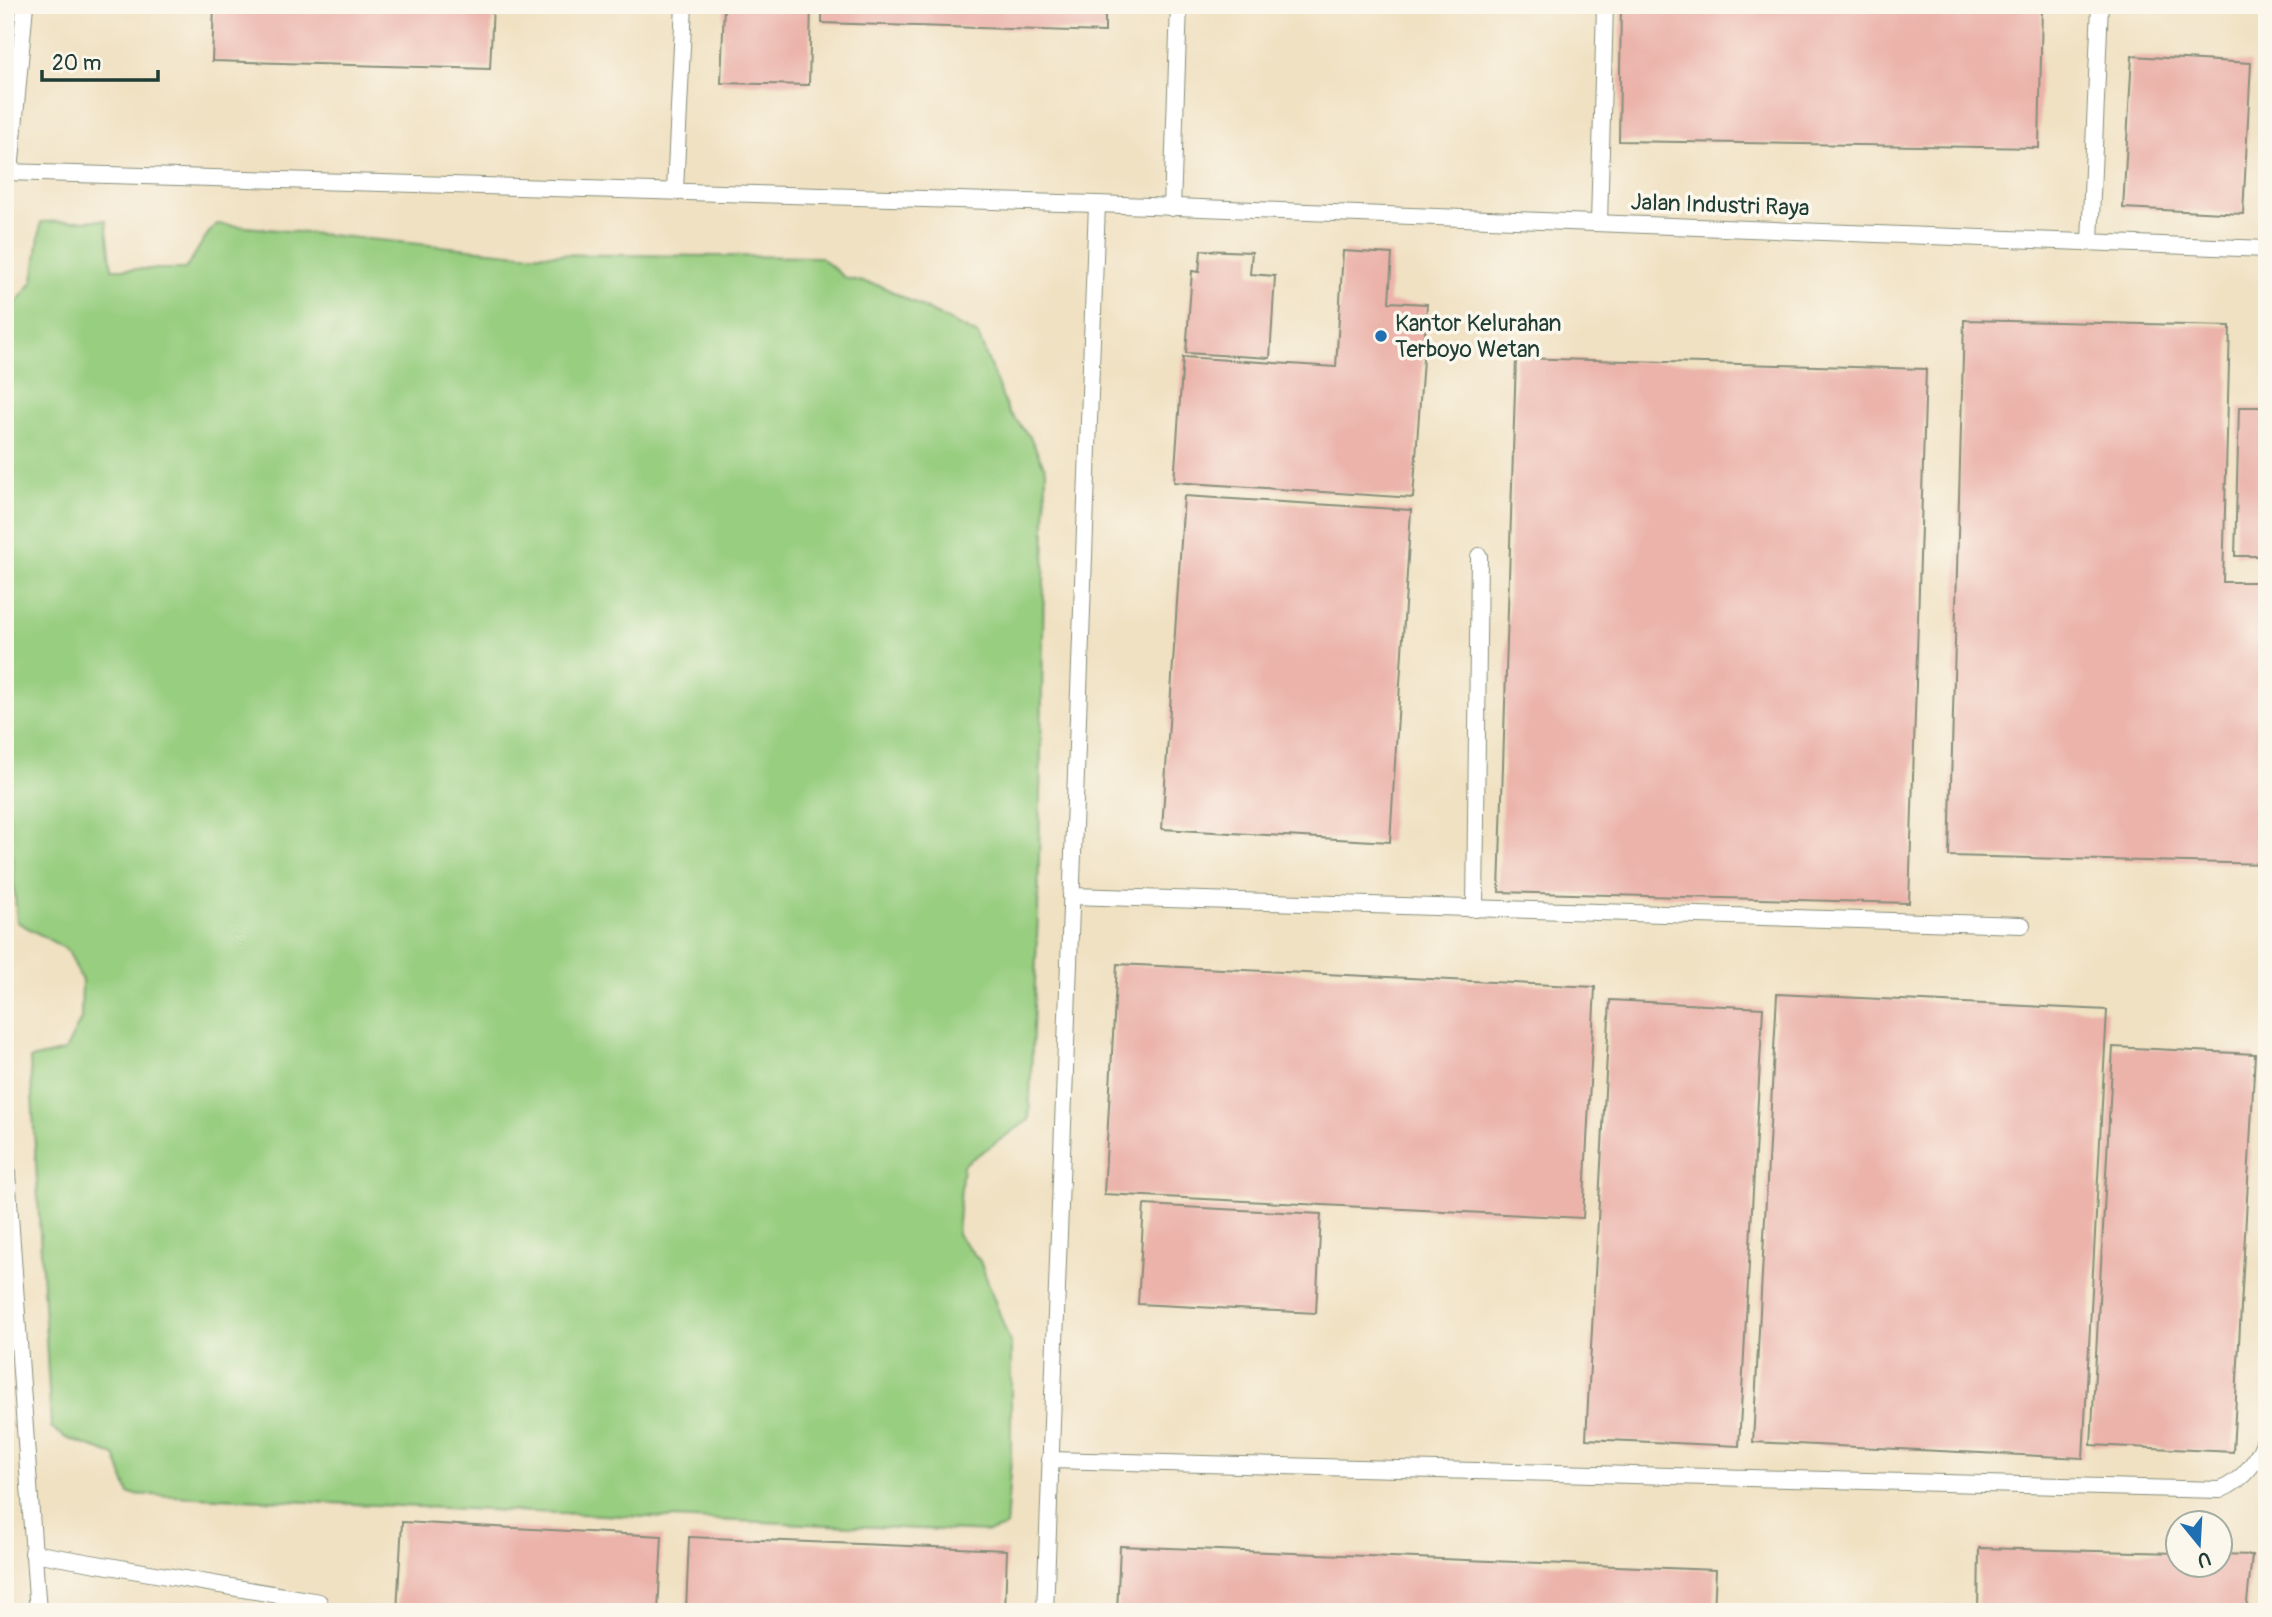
<svg xmlns="http://www.w3.org/2000/svg" width="2272" height="1617" font-family="Pangolin,sans-serif">
  <style>
    .green { fill: #98ce80; stroke: #5c865a; stroke-width: 2 }
    .building { fill: #ebb3aa }
    .lines { fill: none; stroke-linecap: round; stroke-linejoin: round }
    .lane-casing { stroke: #888f7b; stroke-width: 18 }
    .lane { stroke: #fff; stroke-width: 16 }
    .poi-dot { fill: #1f6fb2; stroke: #fbf7ec; stroke-width: 2.5 }
    .labels { text-anchor: middle; dominant-baseline: central; stroke-width: 7; stroke-linejoin: round; paint-order: stroke }
    .street-label { font-size: 23px; fill: #1f3d34; stroke: #fbf7ec }
    .poi-label { font-size: 23px; fill: #1f3d34; stroke: #fbf7ec; text-anchor: start }
  </style>
  <rect width="100%" height="100%" fill="#fbf7ec"/>
  <filter id="ink" filterUnits="userSpaceOnUse"><feTurbulence type="fractalNoise" baseFrequency=".0143" numOctaves="2"/><feDisplacementMap in="SourceGraphic" scale="14" xChannelSelector="R" yChannelSelector="G"/><feConvolveMatrix kernelMatrix="1 2 1 2 8 2 1 2 1" color-interpolation-filters="sRGB"/></filter>
  <filter id="wash" filterUnits="userSpaceOnUse"><feTurbulence type="fractalNoise" baseFrequency=".00686" numOctaves="4" result="noise"/><feDisplacementMap in="SourceGraphic" scale="28" xChannelSelector="R" yChannelSelector="G"/><feGaussianBlur stdDeviation="1.57" result="paint"/><feColorMatrix in="noise" values="0 0 0 0 0 0 0 0 0 0 0 0 0 0 0 0 0 1.4 0 .05"/><feComposite in="paint" operator="in"/></filter>
  <g filter="url(#wash)">
    <rect width="100%" height="100%" fill="#f0e1c2"/>
    <path class="green" d="M106 220 112 269H185C198 253 202 237 217 224L520 254 820 257 845 278 881 286 978 335 1008 411 1030 437 1046 470 1038 915 1029 1120 963 1165 957 1234 980 1261 1011 1345V1458L1006 1527 988 1532 129 1494 115 1455 66 1438 51 1427 30 1059 65 1051 81 1019 82 981 68 950 17 922 5 770V317L33 281 41 222Z"/>
    <g id="blocks">
      <g class="building">
        <polygon points="214,5 493,5 490,69 212,61"/>
        <polygon points="724,5 811,5 809,85 721,83"/>
        <polygon points="822,5 1105,5 1105,32 822,23"/>
        <polygon points="1621,5 2042,5 2039,148 1619,141"/>
        <polygon points="2132,56 2251,63 2243,214 2123,208"/>
        <polygon points="1201,250 1252,252 1250,274 1275,276 1270,358 1186,353 1192,271 1199,272"/>
        <polygon points="1343,251 1392,254 1389,302 1427,304 1413,498 1174,482 1183,357 1336,367"/>
        <polygon points="1964,320 2230,326 2223,582 2267,582 2267,864 1949,856"/>
        <polygon points="1516,358 1926,369 1909,903 1499,892"/>
        <polygon points="2239,407 2267,407 2267,556 2235,556"/>
        <polygon points="1184,496 1411,510 1390,842 1162,829"/>
        <polygon points="1117,964 1595,987 1583,1218 1104,1194"/>
        <polygon points="1777,994 2107,1010 2083,1458 1753,1442"/>
        <polygon points="1610,1000 1763,1008 1739,1446 1586,1439"/>
        <polygon points="2113,1047 2255,1054 2233,1452 2091,1445"/>
        <polygon points="1144,1205 1321,1214 1316,1313 1138,1304"/>
        <polygon points="402,1522 662,1536 658,1612 397,1612"/>
        <polygon points="689,1537 1007,1550 1005,1612 686,1612"/>
        <polygon points="1120,1546 1716,1570 1714,1612 1117,1612"/>
        <polygon points="1979,1548 2178,1553 2178,1564 2220,1564 2220,1554 2252,1555 2246,1612 1978,1612"/>
      </g>
    </g>
  </g>
  <g filter="url(#ink)">
    <use href="#blocks" fill-opacity="0" stroke="#888f7b" stroke-width="2"/>
    <g class="lines">
      <defs>
        <g id="lane">
          <polyline points="5,172 1097,204 2267,249"/>
          <polyline points="10,172 25,5"/>
          <polyline points="675,190 684,5"/>
          <polyline points="1172,208 1179,5"/>
          <polyline points="1599,223 1605,5"/>
          <polyline points="2090,241 2100,5"/>
          <polyline points="1071,896 2022,925"/>
          <polyline points="1475,909 1479,556"/>
          <polyline points="5,1145 38,1612"/>
          <path d="M1050 1460 2220 1490C2244 1480 2261 1458 2267 1432"/>
          <polyline points="33,1553 319,1602"/>
          <polyline points="1045,1612 1097,204"/>
        </g>
      </defs>
      <use href="#lane" class="lane-casing"/>
      <use href="#lane" class="lane"/>
    </g>
  </g>
  <circle class="poi-dot" cx="1381" cy="336" r="7"/>
  <g class="labels">
    <g class="street-label">
      <text transform="translate(1720 205) rotate(2)">Jalan Industri Raya</text>
    </g>
    <g class="poi-label">
      <text x="1395" y="323">Kantor Kelurahan<tspan x="1395" dy="26">Terboyo Wetan</tspan></text>
    </g>
  </g>
  <rect width="2272" height="1617" fill="none" stroke="#fbf7ec" stroke-width="28"/>
  <g transform="translate(2199 1544) rotate(162)"><circle r="33" fill="#fbf7ec" stroke="#a3ada2" stroke-width="2"/>
  <path d="M0-5L12 26L0 18L-12 26Z" fill="#1f6fb2"/>
  <text y="-10" font-size="19" font-weight="bold" text-anchor="middle" fill="#1f3d34">U</text>
  </g>
  <path d="M42 70v10h116v-10" fill="none" stroke="#1f3d34" stroke-width="3.5"/>
  <text x="52" y="70" font-size="21" fill="#1f3d34" stroke="#fbf7ec" stroke-width="5" paint-order="stroke">20 m</text>
</svg>
